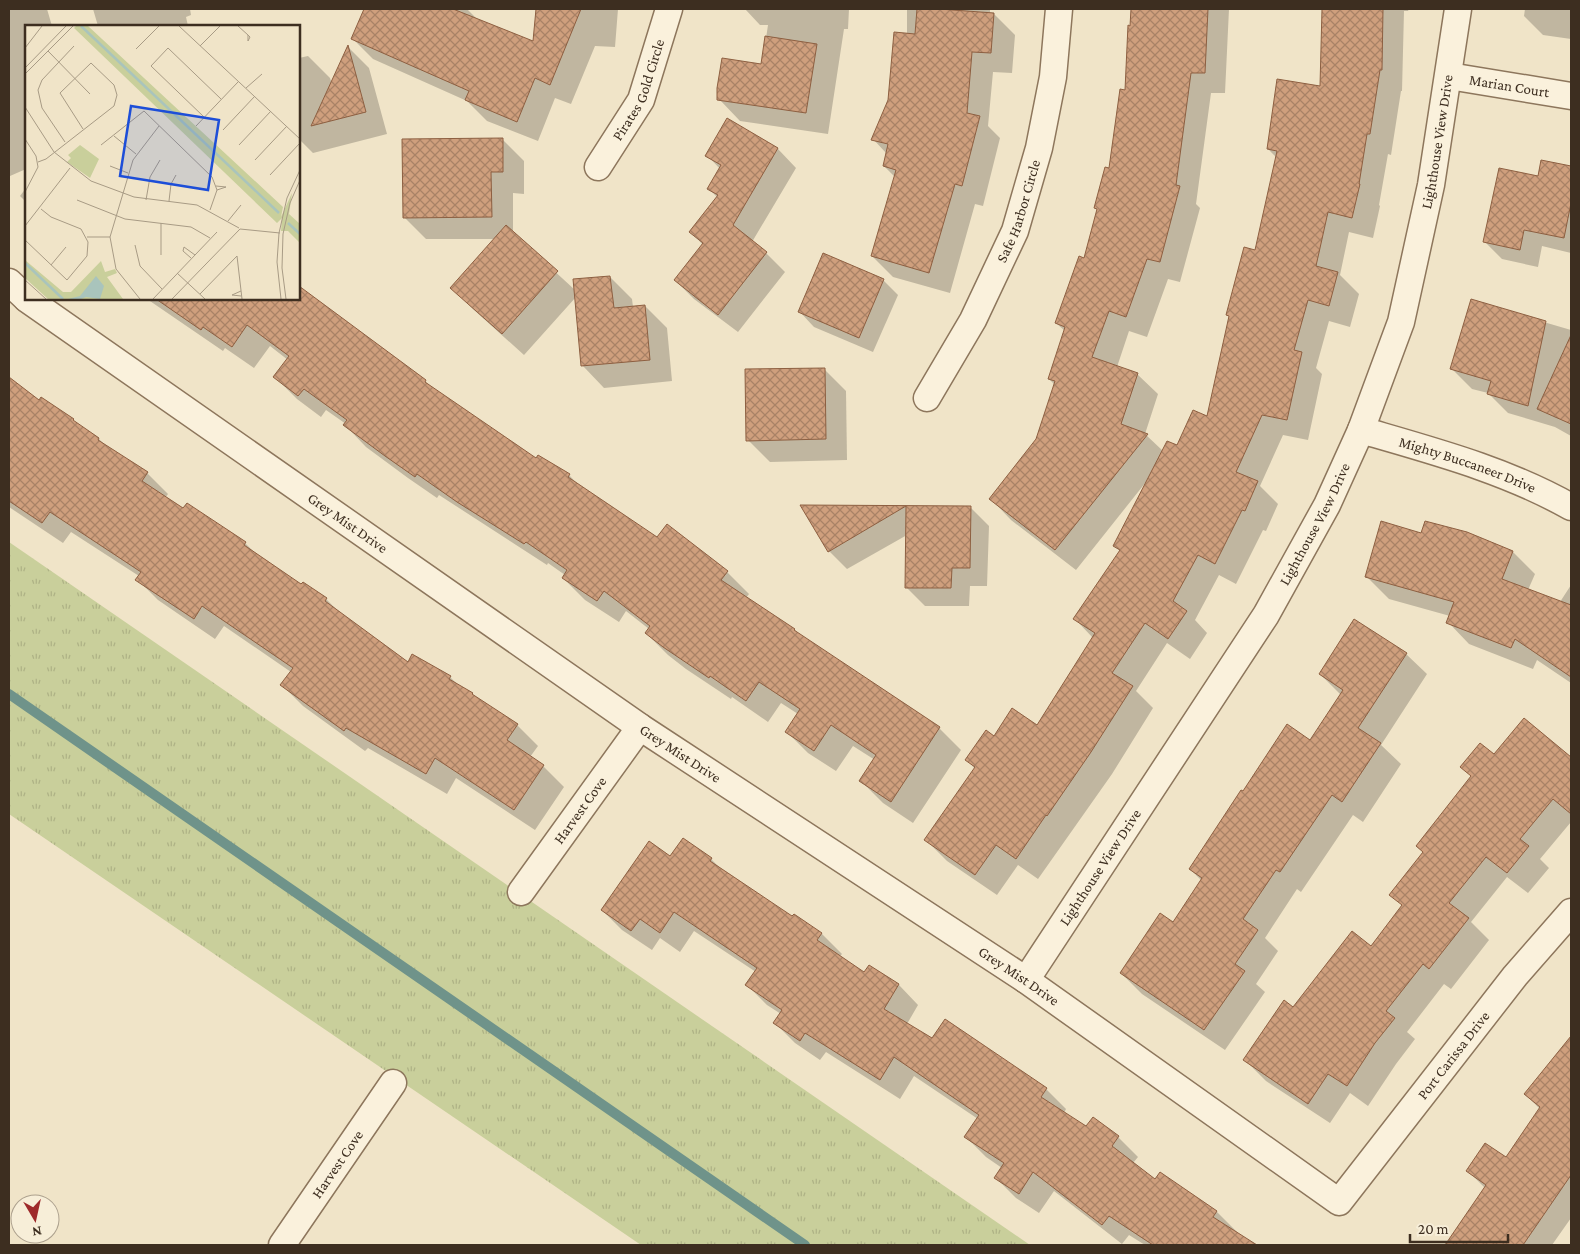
<svg xmlns="http://www.w3.org/2000/svg" width="1580" height="1254" font-family="'Crimson Pro',serif">
  <style>
    .grass { fill: url(#grass-tufts) }
    .shadow { fill: #0003 }
    .lines { fill: none; stroke-linecap: round; stroke-linejoin: round }
    .stream { stroke: #6f938a; stroke-width: 10 }
    .building { fill: url(#building-cross-hatch); stroke: #8d5f41 }
    .street-casing { stroke: #8d765c; stroke-width: 29 }
    .street { stroke: #faf1dc; stroke-width: 26 }
    .labels { text-anchor: middle; dominant-baseline: central; stroke-width: 5; stroke-linejoin: round; paint-order: stroke }
    .street-label { font-size: 15px; fill: #3d2e20; stroke: #f7eed8 }
    .inset-river { fill: none; stroke: #a9c4bc; stroke-width: 2.5 }
    .inset-road { fill: none; stroke: #a89b85; stroke-width: 1 }
    .view { fill: #1d4ed8; fill-opacity: 0.15; stroke: #1d4ed8; stroke-width: 2.5 }
    .inset-edge { fill: none; stroke: #3d2e20; stroke-width: 2.5 }
  </style>
  <defs>
    <pattern id="grass-tufts" width="24" height="20" patternUnits="userSpaceOnUse" patternTransform="scale(1.25)"><rect width="24" height="20" fill="#c9cf9b"/><path d="M3 7l-1-3M5 7V3M7 7l1-3M15 17l-1-3M17 17v-4M19 17l1-3" fill="none" stroke="#aeb285"/></pattern>
    <pattern id="building-cross-hatch" width="8" height="8" patternUnits="userSpaceOnUse" patternTransform="scale(1.25)"><rect width="8" height="8" fill="#cf9f7d"/><path d="M0 0l8 8M0 8l8-8" fill="none" stroke="#a98266"/></pattern>
  </defs>
  <rect width="100%" height="100%" fill="#f0e4c8"/>
  <polygon class="grass" points="9,542 1030,1245 641,1245 9,814"/>
  <g class="shadow">
    <polygon points="9,9 47,9 52,26 26,26 26,169 10,176"/>
    <polygon points="93,9 190,9 191,15 186,17 188,26 98,26"/>
    <polygon points="366,9 467,9 479,21 534,43 537,9 618,9 615,47 595,46 571,104 555,98 538,141 487,121 467,101 373,59 352,38"/>
    <polygon points="745,9 849,9 848,29 844,29 828,134 740,121 719,99 762,65 768,25 760,25"/>
    <polygon points="907,9 990,9 990,14 994,14 1015,35 1012,73 993,72 988,126 1000,138 983,206 975,204 950,293 893,277 872,256 895,177 884,166 887,154 873,139 889,100 907,35"/>
    <polygon points="1132,9 1229,9 1225,93 1211,93 1196,204 1200,208 1180,282 1168,279 1147,337 1129,331 1117,367 1137,374 1158,394 1145,434 1163,451 1178,446 1208,418 1256,251 1277,158 1268,149 1321,87 1323,9 1409,9 1408,11 1404,11 1402,91 1401,91 1391,155 1388,154 1379,205 1380,206 1373,238 1349,232 1340,275 1359,294 1350,327 1329,321 1316,368 1322,374 1308,440 1283,435 1260,486 1278,504 1266,531 1263,530 1236,584 1219,575 1195,620 1207,633 1190,659 1167,643 1136,691 1153,708 1112,774 1038,879 1018,865 997,895 947,861 926,840 975,769 967,760 994,737 1037,726 1093,638 1075,619 1120,551 1115,546 1146,482 1076,570 1011,520 991,499 1037,439 1055,385 1049,379 1065,331 1056,323 1085,260 1098,210 1095,207 1111,169 1126,91 1132,27"/>
    <polygon points="1525,9 1571,9 1571,39 1543,35 1524,16"/>
    <polygon points="348,47 369,68 387,134 313,153 299,139 299,58 308,56 330,78 332,84"/>
    <polygon points="728,120 778,149 796,168 752,242 766,253 785,272 738,332 694,299 675,280 703,245 691,232 718,198 709,189 720,169 707,155"/>
    <polygon points="502,139 524,161 524,194 513,193 513,233 575,290 610,277 632,299 633,307 645,306 667,328 672,381 604,388 583,366 576,297 524,355 474,310 452,288 496,239 426,239 404,217"/>
    <polygon points="1542,162 1571,168 1571,253 1542,246 1538,267 1502,259 1484,241 1539,178"/>
    <polygon points="26,188 26,202 20,196"/>
    <polygon points="883,280 898,295 873,352 814,327 800,312"/>
    <polygon points="299,288 425,381 434,390 537,460 569,475 583,490 657,539 727,572 749,594 746,598 794,629 802,637 939,728 961,750 913,823 883,803 861,781 875,760 853,746 836,771 808,753 786,731 798,714 781,703 768,722 732,697 731,699 686,669 668,655 646,633 649,629 626,611 619,622 585,600 563,578 565,575 548,563 547,565 439,495 437,498 408,478 366,447 345,425 346,424 326,410 321,417 297,399 275,377 288,360 270,346 254,368 225,348 223,351 147,299 299,299"/>
    <polygon points="1472,301 1571,330 1571,436 1555,427 1508,413 1488,393 1472,389 1452,369"/>
    <polygon points="824,369 846,391 847,460 770,462 748,440"/>
    <polygon points="9,378 40,401 99,439 107,447 147,473 168,494 165,498 245,543 258,556 301,586 326,599 343,616 408,663 413,656 450,677 458,685 517,725 538,746 530,757 543,766 564,787 535,830 456,778 447,794 368,748 365,751 303,706 282,685 291,672 224,626 215,639 158,600 137,579 139,576 71,532 63,543 9,507"/>
    <polygon points="802,506 970,507 989,526 987,586 970,586 969,606 925,606 906,587 907,535 847,569 829,551"/>
    <polygon points="1466,533 1513,552 1535,574 1528,590 1560,602 1571,585 1571,683 1537,660 1533,669 1469,644 1448,622 1450,616 1389,599 1367,577 1422,534"/>
    <polygon points="1406,654 1427,674 1381,745 1401,764 1363,822 1353,815 1301,892 1297,889 1265,938 1278,951 1256,984 1265,992 1225,1050 1142,994 1121,973 1173,923 1202,881 1190,869 1243,793 1311,741 1341,695 1320,674"/>
    <polygon points="1524,720 1571,759 1571,822 1540,859 1549,868 1528,893 1507,877 1471,922 1489,940 1451,989 1444,984 1407,1032 1415,1039 1396,1064 1368,1106 1350,1093 1330,1123 1266,1081 1245,1060 1293,1008 1371,948 1403,906 1391,895 1424,853 1494,755"/>
    <polygon points="671,857 711,859 723,871 792,918 794,915 822,934 842,954 839,957 864,974 869,967 899,985 918,1005 907,1024 933,1040 946,1021 1046,1089 1066,1109 1064,1113 1086,1128 1118,1137 1138,1157 1133,1163 1156,1181 1160,1174 1217,1212 1237,1232 1236,1233 1254,1245 1145,1245 1129,1235 1122,1244 1054,1191 1039,1213 1016,1198 996,1178 1002,1168 986,1157 966,1137 978,1119 914,1076 900,1099 826,1052 820,1060 795,1043 775,1023 781,1014 767,1005 747,985 756,972 694,931 680,952 660,938 652,950 622,930 602,910"/>
    <polygon points="1571,1038 1571,1218 1552,1245 1447,1245 1485,1188 1468,1171 1506,1159 1540,1109 1525,1094"/>
  </g>
  <g class="lines">
    <polyline class="stream" points="9,694 805,1245"/>
  </g>
  <g class="building">
    <polygon points="364,9 453,9 533,41 536,9 581,9 550,85 535,78 517,122 465,100 469,91 351,39"/>
    <polygon points="917,9 939,9 994,13 991,53 972,52 967,113 980,116 962,186 955,184 929,273 871,256 896,170 883,166 888,144 871,140 888,100 894,32 915,34"/>
    <polygon points="1131,9 1208,9 1205,73 1191,73 1176,185 1180,186 1160,262 1147,259 1126,317 1109,311 1092,357 1138,373 1121,424 1148,434 1055,550 989,499 1036,439 1055,381 1048,379 1065,327 1055,323 1079,256 1084,258 1097,209 1094,208 1105,167 1109,168 1120,89 1125,90 1128,25 1130,26"/>
    <polygon points="1322,9 1383,9 1382,70 1380,70 1370,134 1367,134 1359,184 1360,184 1352,218 1328,212 1316,266 1338,272 1329,306 1308,300 1294,350 1302,352 1287,420 1262,415 1236,472 1258,481 1245,511 1242,510 1215,564 1198,555 1173,601 1187,611 1168,639 1145,623 1112,673 1133,686 1091,752 1047,816 1046,815 1016,859 996,845 975,875 924,840 975,767 965,760 986,730 994,736 1012,708 1037,725 1095,633 1073,619 1120,550 1113,546 1167,441 1177,445 1193,410 1207,416 1229,316 1226,315 1244,247 1255,250 1277,151 1267,149 1277,79 1320,86"/>
    <polygon points="765,36 817,44 806,113 717,100 717,88 722,58 761,64"/>
    <polygon points="348,45 366,112 311,126"/>
    <polygon points="727,118 778,148 733,225 767,252 718,315 674,280 703,243 689,232 718,195 707,189 721,165 705,156"/>
    <polygon points="503,138 503,172 491,172 492,217 403,218 402,139"/>
    <polygon points="1541,160 1571,166 1571,203 1564,238 1524,230 1520,250 1483,242 1499,168 1538,176"/>
    <polygon points="506,225 558,271 502,334 450,288"/>
    <polygon points="823,253 884,279 859,338 798,312"/>
    <polygon points="610,276 614,308 645,305 650,360 581,366 573,279"/>
    <polygon points="299,286 426,380 425,382 536,458 538,455 570,474 568,477 657,537 667,524 728,571 721,580 795,629 794,630 940,727 891,802 859,781 876,755 831,725 814,751 785,732 800,709 759,682 746,701 710,676 709,678 663,647 645,633 650,626 604,591 597,601 562,578 567,570 526,542 524,544 457,502 417,474 415,477 385,456 343,425 347,420 304,389 298,396 273,377 289,356 247,325 232,347 203,327 201,330 156,299 299,299"/>
    <polygon points="1471,299 1546,321 1528,406 1487,394 1491,381 1450,369"/>
    <polygon points="1571,335 1571,424 1537,409"/>
    <polygon points="825,368 826,439 746,441 745,369"/>
    <polygon points="9,377 39,400 41,397 74,419 73,420 99,438 98,440 148,472 142,481 183,508 187,503 246,542 244,545 301,584 303,582 327,598 325,601 408,662 412,654 451,676 449,679 473,693 472,694 518,724 507,740 544,765 514,810 435,758 426,774 346,728 344,731 280,685 293,668 202,606 194,619 135,580 141,572 50,512 42,523 9,501"/>
    <polygon points="800,505 971,506 970,568 952,568 951,588 905,588 906,506 828,552"/>
    <polygon points="1381,521 1421,533 1425,521 1467,532 1513,551 1502,579 1571,605 1571,677 1515,639 1511,648 1446,623 1454,602 1365,577"/>
    <polygon points="1354,619 1407,653 1358,728 1381,743 1342,802 1332,795 1280,872 1276,870 1243,919 1258,930 1235,964 1245,971 1204,1030 1120,973 1160,913 1173,922 1202,878 1189,869 1241,790 1243,791 1287,724 1310,740 1343,690 1319,674"/>
    <polygon points="1524,718 1571,757 1571,814 1553,799 1520,839 1529,846 1507,873 1486,857 1449,903 1469,918 1429,969 1423,964 1386,1011 1395,1018 1375,1043 1347,1086 1328,1074 1308,1104 1243,1060 1284,1000 1293,1007 1352,931 1371,946 1402,905 1389,895 1423,852 1416,846 1471,776 1460,767 1480,743 1494,754"/>
    <polygon points="683,838 712,858 710,861 792,916 794,914 822,933 817,940 864,972 869,965 899,984 884,1009 932,1038 945,1019 1047,1088 1041,1097 1086,1126 1093,1117 1119,1136 1112,1146 1155,1179 1160,1172 1217,1211 1213,1217 1257,1245 1153,1245 1109,1216 1102,1225 1033,1172 1019,1194 994,1178 1004,1163 964,1137 979,1115 894,1057 880,1080 805,1033 800,1041 773,1023 782,1010 745,985 757,968 674,912 660,933 640,919 631,931 601,910 649,841 670,856"/>
    <polygon points="1571,1036 1571,1175 1523,1245 1445,1245 1486,1185 1466,1171 1485,1143 1506,1157 1540,1107 1524,1094"/>
  </g>
  <g class="lines">
    <defs>
      <g id="street">
        <path id="s1" d="M1449 76 1571 96"/>
        <path id="s2" d="M598 167 641 100 669 9"/>
        <polyline points="9,282 26,298"/>
        <path id="s3" d="M27 299 640 727 1026 980 1339 1202 1515 976 1571 912"/>
        <path id="s4" d="M927 398 973 320 1015 231 1039 148 1053 77 1059 9"/>
        <path id="s5" d="M1361 430C1433 451 1506 470 1571 507"/>
        <path id="s6" d="M521 892 640 727"/>
        <path id="s7" d="M1026 980 1266 615 1327 505 1361 430 1401 322 1431 185 1458 9"/>
        <path id="s8" d="M282 1245 393 1083"/>
      </g>
    </defs>
    <use href="#street" class="street-casing"/>
    <use href="#street" class="street"/>
  </g>
  <g class="labels">
    <g class="street-label">
      <text stroke="none"><textPath href="#s1" startOffset="61">Marian Court</textPath></text>
      <text stroke="none"><textPath href="#s2" startOffset="88">Pirates Gold Circle</textPath></text>
      <text stroke="none"><textPath href="#s7" startOffset="944">Lighthouse View Drive</textPath></text>
      <text stroke="none"><textPath href="#s4" startOffset="209">Safe Harbor Circle</textPath></text>
      <text stroke="none"><textPath href="#s5" startOffset="112">Mighty Buccaneer Drive</textPath></text>
      <text stroke="none"><textPath href="#s3" startOffset="391">Grey Mist Drive</textPath></text>
      <text stroke="none"><textPath href="#s7" startOffset="540">Lighthouse View Drive</textPath></text>
      <text stroke="none"><textPath href="#s3" startOffset="796">Grey Mist Drive</textPath></text>
      <text stroke="none"><textPath href="#s6" startOffset="101">Harvest Cove</textPath></text>
      <text stroke="none"><textPath href="#s7" startOffset="135">Lighthouse View Drive</textPath></text>
      <text stroke="none"><textPath href="#s3" startOffset="1201">Grey Mist Drive</textPath></text>
      <text stroke="none"><textPath href="#s3" startOffset="1779">Port Carissa Drive</textPath></text>
      <text stroke="none"><textPath href="#s8" startOffset="98">Harvest Cove</textPath></text>
    </g>
  </g>
  <g transform="translate(25 25)">
    <rect width="275" height="275" fill="#f0e4c8"/>
    <path d="M51 1H63L258 182 256 192 267 168 264 189 275 199V218L263 206H256L257 193 252 198 49 3ZM55 120 74 134 65 153 42 137 46 133 43 130ZM0 235 38 267H46L76 236 80 247 90 244 92 248 82 252 98 274H23L0 253Z" fill="#c9cf9b"/>
    <path d="M71 251 79 261 75 274 61 272 56 274H43L55 271Z" fill="#a9c4bc"/>
    <path class="inset-river" d="M56 1 254 188M263 198 275 209M0 238 38 274"/>
    <path class="inset-road" d="M154 1 275 114M213 1 223 10 225 12 223 16V10M175 21 195 1M0 23 17 1M111 24 134 1M23 26 65 69M0 43 41 1M0 49 48 1M221 63 237 49M0 82 29 127 66 156 109 172 172 180 214 203M179 92 126 41 143 23 196 74M171 101 213 57M198 105 230 71M89 111 111 129M0 114 11 131 13 142 0 167M40 117 17 83 13 65 17 55 49 21M76 120 119 86 187 152 192 165 185 185M214 120 246 86M230 135 262 101M13 137 21 134 89 81 92 70 89 60 66 38 35 68 58 104M85 141 103 148M245 150 275 118M191 161 201 162 192 165M52 175 100 194 166 202 185 213M121 175 125 152 135 135M144 176 146 159 151 150M203 196 216 180M136 198V230M0 201 45 143M62 212H85M0 215 42 255 62 231 63 217 56 204 26 192 16 184M110 220 115 241 137 264M212 231 217 274M166 233 158 226 159 222 170 230M26 240 41 222M152 248 180 274M0 255 21 274M216 266 207 270 216 271M175 269 212 231M115 274 91 244 85 212 108 135 134 101M128 274 192 207M147 274 215 204 255 208M256 274 252 237 254 208 262 173 275 145M261 274 257 243 258 209 265 178 275 155"/>
    <path class="view" d="M106 81 194 95 183 165 95 151Z"/>
    <rect width="275" height="275" class="inset-edge"/>
  </g>
  <rect width="1580" height="1254" fill="none" stroke="#3d2e20" stroke-width="20"/>
  <g transform="translate(35 1219) rotate(171)"><circle r="24" fill="#f7eed8" stroke="#ada18e"/>
  <path d="M0-4L9 19L0 12L-9 19Z" fill="#9e2a2b"/>
  <text y="-8" font-size="14" font-weight="bold" text-anchor="middle" fill="#3d2e20">N</text>
  </g>
  <path d="M1410 1234v8h98v-8" fill="none" stroke="#3d2e20" stroke-width="2.5"/>
  <text x="1418" y="1234" font-size="15" fill="#3d2e20" stroke="#f7eed8" stroke-width="4" paint-order="stroke">20 m</text>
</svg>
